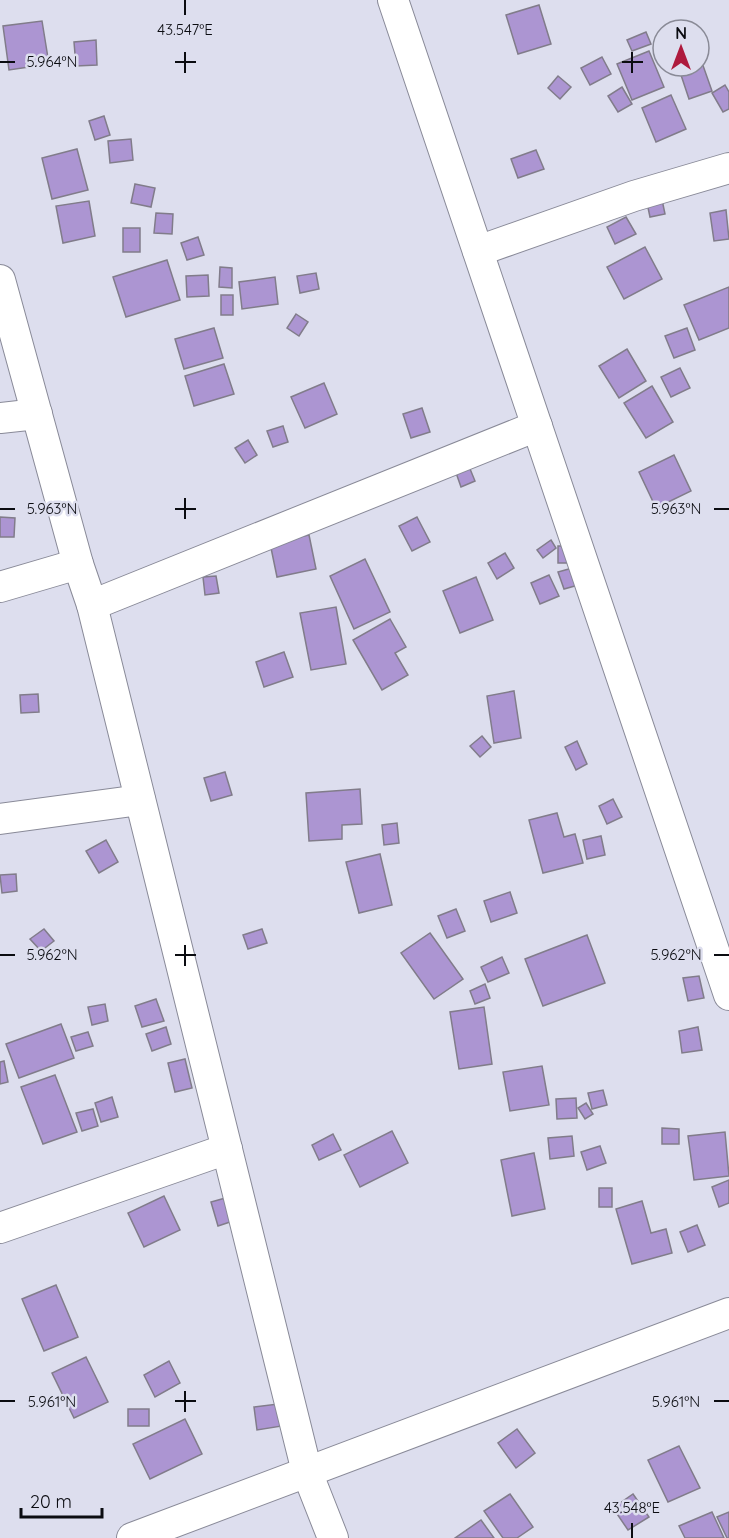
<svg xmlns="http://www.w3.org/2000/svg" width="729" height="1538" font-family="Quicksand,sans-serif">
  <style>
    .building { fill: #ac95d2; stroke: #817c8a; stroke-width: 1.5 }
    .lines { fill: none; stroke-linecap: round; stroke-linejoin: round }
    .minor-casing { stroke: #898a98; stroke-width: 32 }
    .minor { stroke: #fff; stroke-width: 30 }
    .ticks { fill: none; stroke: #0b0c11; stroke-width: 2 }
    .ticks-label { font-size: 15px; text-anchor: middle; fill: #0b0c11; stroke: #dddeee; stroke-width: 5; stroke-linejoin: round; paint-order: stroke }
  </style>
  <rect width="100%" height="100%" fill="#dddeee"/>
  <g class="building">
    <polygon points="539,5 551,44 518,54 506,15"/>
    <polygon points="42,21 49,64 9,70 3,26"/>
    <polygon points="646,32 651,44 632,51 627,40"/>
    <polygon points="96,40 97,65 76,66 74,42"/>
    <polygon points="649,51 664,87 632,100 617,64"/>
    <polygon points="602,57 611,74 590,85 581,68"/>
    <polygon points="699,57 700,57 712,91 689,99 678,66 699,66"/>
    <polygon points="558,76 571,87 560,99 548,88"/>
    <polygon points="725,85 729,92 729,109 723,112 712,93"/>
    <polygon points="622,87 632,104 618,112 608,96"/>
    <polygon points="671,95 686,129 656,142 642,108"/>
    <polygon points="104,116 110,135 95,140 89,121"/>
    <polygon points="131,139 133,160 110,163 108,141"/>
    <polygon points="77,149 88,190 52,199 42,158"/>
    <polygon points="536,150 544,169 518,178 511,159"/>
    <polygon points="135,184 155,188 151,207 131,203"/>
    <polygon points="661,195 665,214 650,217 646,198"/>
    <polygon points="89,201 95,236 63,243 56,206"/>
    <polygon points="726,210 729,239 714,241 710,213"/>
    <polygon points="156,213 173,214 172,234 154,233"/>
    <polygon points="626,217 636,234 615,244 607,227"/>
    <rect x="123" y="228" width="17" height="24"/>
    <polygon points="198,237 204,255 187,260 181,243"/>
    <polygon points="645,247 662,279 624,299 607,267"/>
    <polygon points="167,260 180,300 126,317 113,277"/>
    <polygon points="220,267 232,268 232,288 219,287"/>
    <polygon points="316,273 319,289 300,293 297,276"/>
    <polygon points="208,275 209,296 187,297 186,276"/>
    <polygon points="275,277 278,304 242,309 239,282"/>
    <polygon points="729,287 729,328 699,340 684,305"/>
    <rect x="221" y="295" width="12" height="20"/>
    <polygon points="296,314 308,322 299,336 287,328"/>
    <polygon points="214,328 223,358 184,369 175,339"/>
    <polygon points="687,328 695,350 674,358 665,336"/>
    <polygon points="627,349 646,381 619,398 599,366"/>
    <polygon points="224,364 234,394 194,406 185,376"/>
    <polygon points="680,368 690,388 671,397 661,377"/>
    <polygon points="324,383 337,414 305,428 291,397"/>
    <polygon points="652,386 673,422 646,438 624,403"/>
    <polygon points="422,408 430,432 411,438 403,414"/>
    <polygon points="283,426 288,442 273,447 267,431"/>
    <polygon points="248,440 257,455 245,463 235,448"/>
    <polygon points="674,455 691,491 656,508 639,472"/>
    <polygon points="468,464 475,481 461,487 455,470"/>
    <polygon points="0,517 15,518 14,537 0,537"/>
    <polygon points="417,517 430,542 412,551 399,526"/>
    <polygon points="309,535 316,569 277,577 270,543"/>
    <polygon points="551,540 556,548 543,558 537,550"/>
    <rect x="558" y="546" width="15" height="17"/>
    <polygon points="505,553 514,568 497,579 488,563"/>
    <polygon points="365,559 390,612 354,629 330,576"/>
    <polygon points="576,567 582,584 564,589 558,572"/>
    <polygon points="549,575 559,596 540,604 531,583"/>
    <polygon points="216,576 219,593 205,595 203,577"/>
    <polygon points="476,577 493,620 460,633 443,591"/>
    <polygon points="336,607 346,664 311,670 300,613"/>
    <polygon points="390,619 406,647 395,653 408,675 382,690 353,640"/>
    <polygon points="284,652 293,677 264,687 256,662"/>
    <polygon points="514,691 521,738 494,743 487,696"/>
    <polygon points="38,694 39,712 21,713 20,695"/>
    <polygon points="482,736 491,747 480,757 470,746"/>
    <polygon points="577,741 587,764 576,770 565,747"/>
    <polygon points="225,772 232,795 211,801 204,778"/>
    <polygon points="360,789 362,824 342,825 342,839 309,841 306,793"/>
    <polygon points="613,799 622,817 607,824 599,806"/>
    <polygon points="557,813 564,837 575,834 583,863 543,873 529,820"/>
    <polygon points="397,823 399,843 384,845 382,825"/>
    <polygon points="601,836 605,855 587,859 583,840"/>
    <polygon points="106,840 118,862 99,873 86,851"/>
    <polygon points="380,854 392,905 359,913 346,862"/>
    <polygon points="16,874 17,891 2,893 0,875"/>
    <polygon points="510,892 517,913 491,922 484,901"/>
    <polygon points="456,909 465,931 447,938 438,916"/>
    <polygon points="44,929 54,941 41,951 30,939"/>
    <polygon points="262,929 267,943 248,949 243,935"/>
    <polygon points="430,933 463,979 434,999 401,953"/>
    <polygon points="587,935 605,983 543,1006 525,959"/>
    <polygon points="502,957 509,973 488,982 481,967"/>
    <polygon points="699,976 704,998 688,1001 683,978"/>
    <polygon points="485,984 490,998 475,1004 470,991"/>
    <polygon points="156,999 164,1021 142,1027 135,1006"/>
    <polygon points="105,1004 108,1021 92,1025 88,1007"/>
    <polygon points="484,1007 492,1064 459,1069 450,1012"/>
    <polygon points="61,1024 74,1058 19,1078 6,1044"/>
    <polygon points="166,1027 171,1044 152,1051 146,1034"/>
    <polygon points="698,1027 702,1050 682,1053 679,1031"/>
    <polygon points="88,1032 93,1046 76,1051 71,1037"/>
    <polygon points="185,1059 192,1088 175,1092 168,1063"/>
    <polygon points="4,1061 8,1082 0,1084 0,1062"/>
    <polygon points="542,1066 549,1105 510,1111 503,1072"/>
    <polygon points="55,1075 77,1132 43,1144 21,1087"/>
    <polygon points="603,1090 607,1105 592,1109 588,1093"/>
    <polygon points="112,1097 118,1117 101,1122 95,1103"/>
    <polygon points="576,1098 577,1118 557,1119 556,1099"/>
    <polygon points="586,1103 593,1114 585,1119 578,1108"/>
    <polygon points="93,1109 98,1126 82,1131 76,1113"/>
    <polygon points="662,1128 679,1129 679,1144 662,1144"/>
    <polygon points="392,1131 408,1163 360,1187 344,1155"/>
    <polygon points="725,1132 729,1176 694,1180 688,1136"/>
    <polygon points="333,1134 341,1150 319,1160 312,1145"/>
    <polygon points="572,1136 574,1156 550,1159 548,1138"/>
    <polygon points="600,1146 606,1163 587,1170 581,1152"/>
    <polygon points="534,1153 545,1209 512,1216 501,1160"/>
    <polygon points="729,1180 729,1203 719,1207 712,1187"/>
    <rect x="599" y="1188" width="13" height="19"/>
    <polygon points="164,1196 180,1230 144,1247 128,1213"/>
    <polygon points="229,1197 236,1220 218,1226 211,1202"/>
    <polygon points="642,1201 651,1233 666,1229 672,1253 632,1264 616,1209"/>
    <polygon points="697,1225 705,1245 688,1252 680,1232"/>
    <polygon points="56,1285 78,1337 44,1351 22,1299"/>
    <polygon points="86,1357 108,1402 74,1418 52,1373"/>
    <polygon points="169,1361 180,1383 155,1397 144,1375"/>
    <polygon points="278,1404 282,1426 257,1430 254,1407"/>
    <rect x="128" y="1409" width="21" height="17"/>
    <polygon points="185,1419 202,1454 150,1479 133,1444"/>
    <polygon points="517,1429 535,1453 516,1468 498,1443"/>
    <polygon points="679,1446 700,1488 668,1502 648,1460"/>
    <polygon points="510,1494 533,1527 517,1538 503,1538 484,1511"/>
    <polygon points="633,1494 649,1517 628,1530 613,1508"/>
    <polygon points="712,1512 724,1538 685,1538 679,1526"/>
    <polygon points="729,1512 729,1538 727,1538 717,1517"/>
    <polygon points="481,1520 494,1538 455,1538"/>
  </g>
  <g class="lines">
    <defs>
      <g id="minor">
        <polyline points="393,0 729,995"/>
        <polyline points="478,251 634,196 729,168"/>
        <polyline points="0,280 78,564 92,605 307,1472 333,1538"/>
        <polyline points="0,418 37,414"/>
        <polyline points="0,587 78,564"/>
        <polyline points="92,605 537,426"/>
        <polyline points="0,819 140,800"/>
        <polyline points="0,1228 227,1149"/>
        <polyline points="132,1538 729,1313"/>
      </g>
    </defs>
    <use href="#minor" class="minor-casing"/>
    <use href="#minor" class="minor"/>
  </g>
  <path class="ticks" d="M185 0V15M185 52V73M632 52V73M0 62H15M175 62H196M622 62H643M185 498V519M0 509H15M175 509H196M714 509H729M185 945V966M0 955H15M175 955H196M714 955H729M185 1391V1412M0 1401H15M175 1401H196M714 1401H729M632 1523V1538"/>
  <g class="ticks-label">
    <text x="185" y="35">43.547°E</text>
    <text x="52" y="67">5.964°N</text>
    <text x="52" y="514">5.963°N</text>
    <text x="676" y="514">5.963°N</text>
    <text x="52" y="960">5.962°N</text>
    <text x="676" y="960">5.962°N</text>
    <text x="52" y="1407">5.961°N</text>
    <text x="676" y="1407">5.961°N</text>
    <text x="632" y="1513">43.548°E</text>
  </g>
  <g transform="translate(681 48)"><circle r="28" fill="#dddeee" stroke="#898a96" stroke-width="1.5"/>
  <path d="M0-4.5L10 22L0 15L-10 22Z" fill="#ae1a3d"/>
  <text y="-9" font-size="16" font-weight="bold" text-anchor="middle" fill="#0b0c11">N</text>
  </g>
  <path d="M21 1508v9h81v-9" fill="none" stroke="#0b0c11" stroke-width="3"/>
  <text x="30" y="1508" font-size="18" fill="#0b0c11" stroke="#dddeee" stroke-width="4.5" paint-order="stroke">20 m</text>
</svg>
